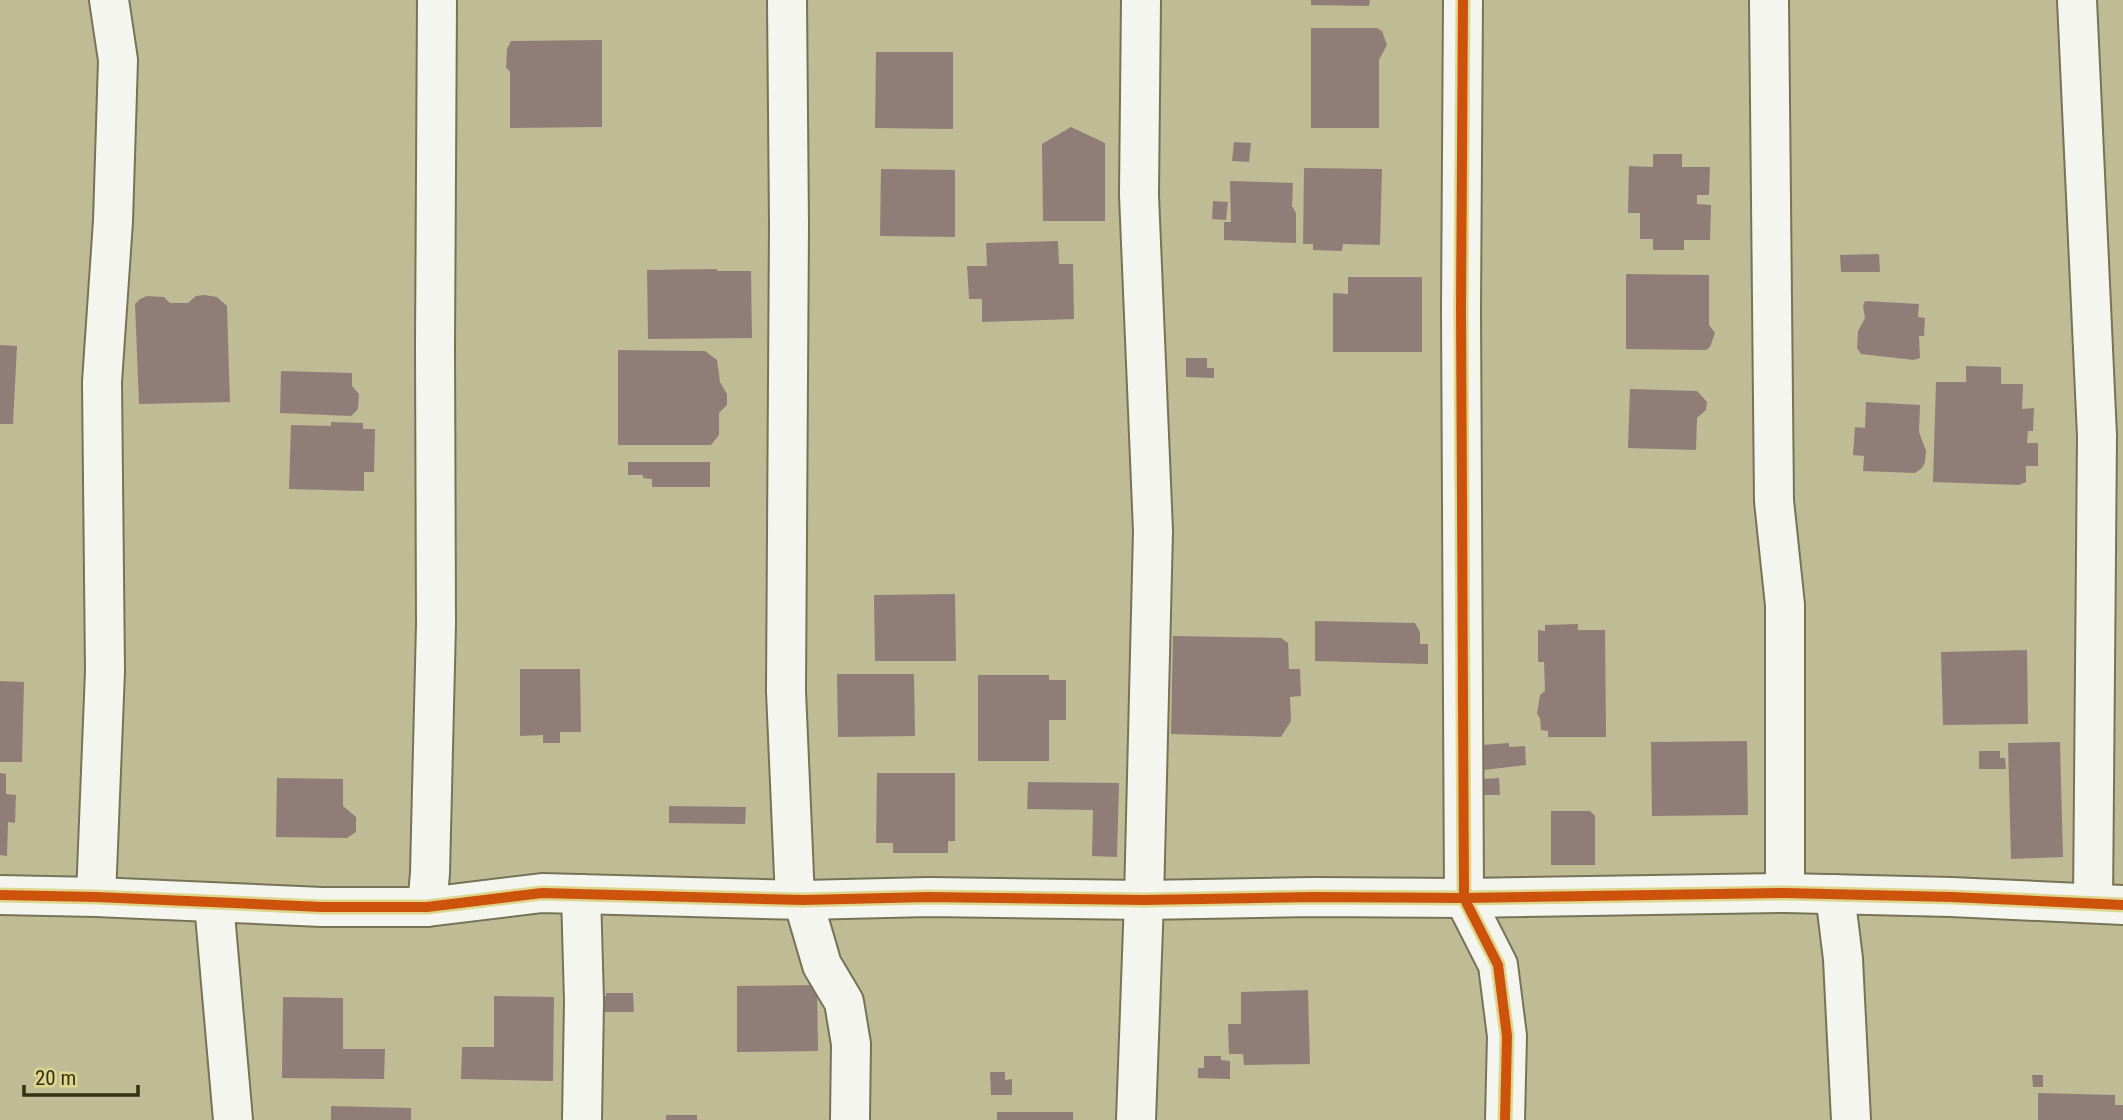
<svg xmlns="http://www.w3.org/2000/svg" width="2123" height="1120" font-family="'Roboto Condensed',sans-serif">
  <style>
    .building { fill: #917d78 }
    .lines { fill: none; stroke-linecap: round; stroke-linejoin: round }
    .minor-casing { stroke: #767357; stroke-width: 42 }
    .minor { stroke: #f5f5ef; stroke-width: 38 }
    .cycleway-casing { stroke: #ded68f; stroke-width: 15 }
    .cycleway { stroke: #cd530d; stroke-width: 10 }
  </style>
  <rect width="100%" height="100%" fill="#bfbb94"/>
  <g class="building">
    <polygon points="1311,0 1370,0 1369,6 1311,5"/>
    <polygon points="1311,28 1377,28 1382,31 1387,45 1379,60 1379,128 1311,128"/>
    <polygon points="602,40 602,127 510,128 510,72 506,67 507,49 511,41"/>
    <polygon points="876,52 953,52 953,129 875,128"/>
    <polygon points="1071,127 1105,143 1105,221 1043,221 1042,144"/>
    <polygon points="1234,142 1251,143 1249,162 1232,161"/>
    <polygon points="1653,154 1682,154 1682,167 1710,167 1709,195 1697,195 1697,204 1711,205 1710,240 1684,240 1684,250 1653,250 1653,239 1640,239 1640,213 1628,213 1629,166 1653,167"/>
    <polygon points="1304,168 1382,169 1380,245 1343,244 1342,251 1313,250 1313,244 1303,244"/>
    <polygon points="881,169 955,170 955,237 880,236"/>
    <polygon points="1230,181 1293,183 1292,206 1296,213 1296,243 1224,240 1224,222 1231,222"/>
    <polygon points="1213,201 1228,202 1226,220 1212,219"/>
    <polygon points="1058,241 1059,264 1073,264 1074,319 982,322 982,299 969,299 967,266 987,266 986,243"/>
    <polygon points="1879,254 1880,272 1841,272 1840,255"/>
    <polygon points="717,269 717,271 751,271 752,338 648,339 647,270"/>
    <polygon points="1626,274 1709,275 1709,325 1715,333 1710,347 1706,350 1626,349"/>
    <polygon points="1348,277 1422,277 1422,352 1333,352 1333,293 1348,294"/>
    <polygon points="204,295 217,297 227,306 230,402 139,404 135,304 140,299 147,296 164,297 170,303 188,303 196,296"/>
    <polygon points="1865,301 1919,304 1918,317 1925,318 1924,336 1919,336 1920,358 1914,360 1861,354 1857,348 1858,331 1865,318 1863,306"/>
    <polygon points="0,345 17,346 13,424 0,424"/>
    <polygon points="618,350 705,351 717,360 720,382 727,394 727,405 719,413 719,435 711,445 618,445"/>
    <polygon points="1186,358 1207,358 1207,368 1214,368 1214,378 1186,377"/>
    <polygon points="1966,366 2001,367 2001,384 2023,384 2022,409 2034,408 2033,431 2028,431 2027,443 2038,443 2038,466 2026,466 2026,482 2019,485 1933,482 1936,382 1966,382"/>
    <polygon points="281,371 352,373 352,386 359,394 358,409 351,416 280,413"/>
    <polygon points="1630,389 1697,391 1707,402 1706,410 1697,418 1696,450 1628,448"/>
    <polygon points="1866,402 1920,405 1919,432 1926,451 1925,462 1922,468 1915,473 1863,471 1864,456 1853,455 1855,427 1865,428"/>
    <polygon points="331,422 363,423 363,429 375,429 374,472 364,472 364,491 289,489 291,425 331,426"/>
    <polygon points="628,462 710,462 710,487 652,487 652,479 643,478 643,475 628,475"/>
    <polygon points="955,594 956,661 875,661 874,595"/>
    <polygon points="1315,621 1415,623 1420,632 1420,644 1428,644 1428,664 1315,661"/>
    <polygon points="1578,624 1578,630 1605,630 1606,737 1548,737 1548,731 1541,730 1540,718 1537,714 1540,695 1545,691 1544,662 1538,662 1538,630 1545,631 1545,625"/>
    <polygon points="1173,636 1281,638 1288,643 1289,669 1300,669 1301,696 1290,697 1291,721 1281,737 1171,734"/>
    <polygon points="2027,650 2028,724 1943,725 1941,652"/>
    <polygon points="520,669 580,669 581,732 560,732 560,743 543,743 543,735 520,736"/>
    <polygon points="837,674 914,674 915,736 838,737"/>
    <polygon points="978,675 1049,675 1049,680 1066,680 1066,720 1049,720 1049,761 978,761"/>
    <polygon points="0,681 24,682 22,762 0,762"/>
    <polygon points="1747,741 1748,815 1652,816 1651,742"/>
    <polygon points="2060,742 2063,857 2011,859 2008,743"/>
    <polygon points="1509,743 1509,747 1525,746 1526,765 1484,770 1482,745"/>
    <polygon points="1979,751 2000,751 2000,758 2005,758 2006,769 1979,769"/>
    <polygon points="0,773 6,774 6,794 16,795 15,823 8,822 7,856 0,855"/>
    <polygon points="877,773 955,773 955,841 948,841 948,853 893,853 893,843 876,843"/>
    <polygon points="277,778 343,779 343,806 356,817 356,832 347,838 276,837"/>
    <polygon points="1499,778 1500,795 1484,795 1483,779"/>
    <polygon points="1028,782 1119,783 1117,857 1092,856 1093,810 1027,809"/>
    <polygon points="669,806 746,807 745,824 669,823"/>
    <polygon points="1551,811 1590,811 1595,816 1595,865 1551,865"/>
    <polygon points="817,985 818,1051 737,1052 737,986"/>
    <polygon points="1308,990 1310,1064 1244,1065 1243,1054 1229,1054 1228,1024 1241,1024 1241,992"/>
    <polygon points="606,993 633,993 634,1012 599,1012 599,997 606,996"/>
    <polygon points="494,996 554,997 553,1081 461,1079 462,1047 494,1047"/>
    <polygon points="283,997 343,998 343,1049 385,1049 384,1079 282,1078"/>
    <polygon points="1204,1056 1221,1056 1221,1060 1230,1061 1230,1079 1198,1078 1198,1068 1204,1068"/>
    <polygon points="990,1072 1005,1072 1005,1080 1012,1079 1012,1095 991,1095"/>
    <polygon points="2032,1075 2043,1075 2043,1087 2033,1087"/>
    <polygon points="2038,1093 2115,1095 2115,1105 2123,1105 2123,1120 2038,1120"/>
    <polygon points="331,1106 411,1108 411,1120 331,1120"/>
    <rect x="997" y="1112" width="76" height="8"/>
    <rect x="666" y="1115" width="31" height="5"/>
  </g>
  <g class="lines">
    <defs>
      <g id="minor">
        <polyline points="787,0 789,225 786,691 795,899"/>
        <polyline points="1463,0 1461,309 1464,898 1498,965 1507,1036 1505,1120"/>
        <polyline points="1769,0 1774,501 1785,605 1785,893"/>
        <polyline points="2077,0 2097,436 2093,903"/>
        <polyline points="581,894 584,1001 582,1120"/>
        <polyline points="1835,894 1843,959 1851,1120"/>
        <polyline points="0,895 96,897 322,907 427,907 542,893 803,900 929,897 1144,900 1313,897 1464,898 1785,893 1951,897 2123,905"/>
        <polyline points="96,897 105,671 102,382 113,221 118,60 109,0"/>
        <polyline points="803,900 822,965 844,1002 851,1044 850,1120"/>
        <polyline points="214,903 233,1120"/>
        <polyline points="427,907 430,873 436,624 435,345 437,0"/>
        <polyline points="1136,1120 1144,900 1153,531 1139,195 1141,0"/>
      </g>
    </defs>
    <use href="#minor" class="minor-casing"/>
    <use href="#minor" class="minor"/>
    <defs>
      <g id="cycleway">
        <polyline points="1463,0 1461,309 1464,898 1498,965 1507,1036 1505,1120"/>
        <polyline points="0,895 96,897 322,907 427,907 542,893 803,900 929,897 1144,900 1313,897 1464,898 1785,893 1951,897 2123,905"/>
      </g>
    </defs>
    <use href="#cycleway" class="cycleway-casing"/>
    <use href="#cycleway" class="cycleway"/>
  </g>
  <path d="M24 1085v10h114v-10" fill="none" stroke="#333013" stroke-width="3.5"/>
  <text x="35" y="1085" font-size="21" fill="#333013" stroke="#ded68f" stroke-width="5" paint-order="stroke">20 m</text>
</svg>
